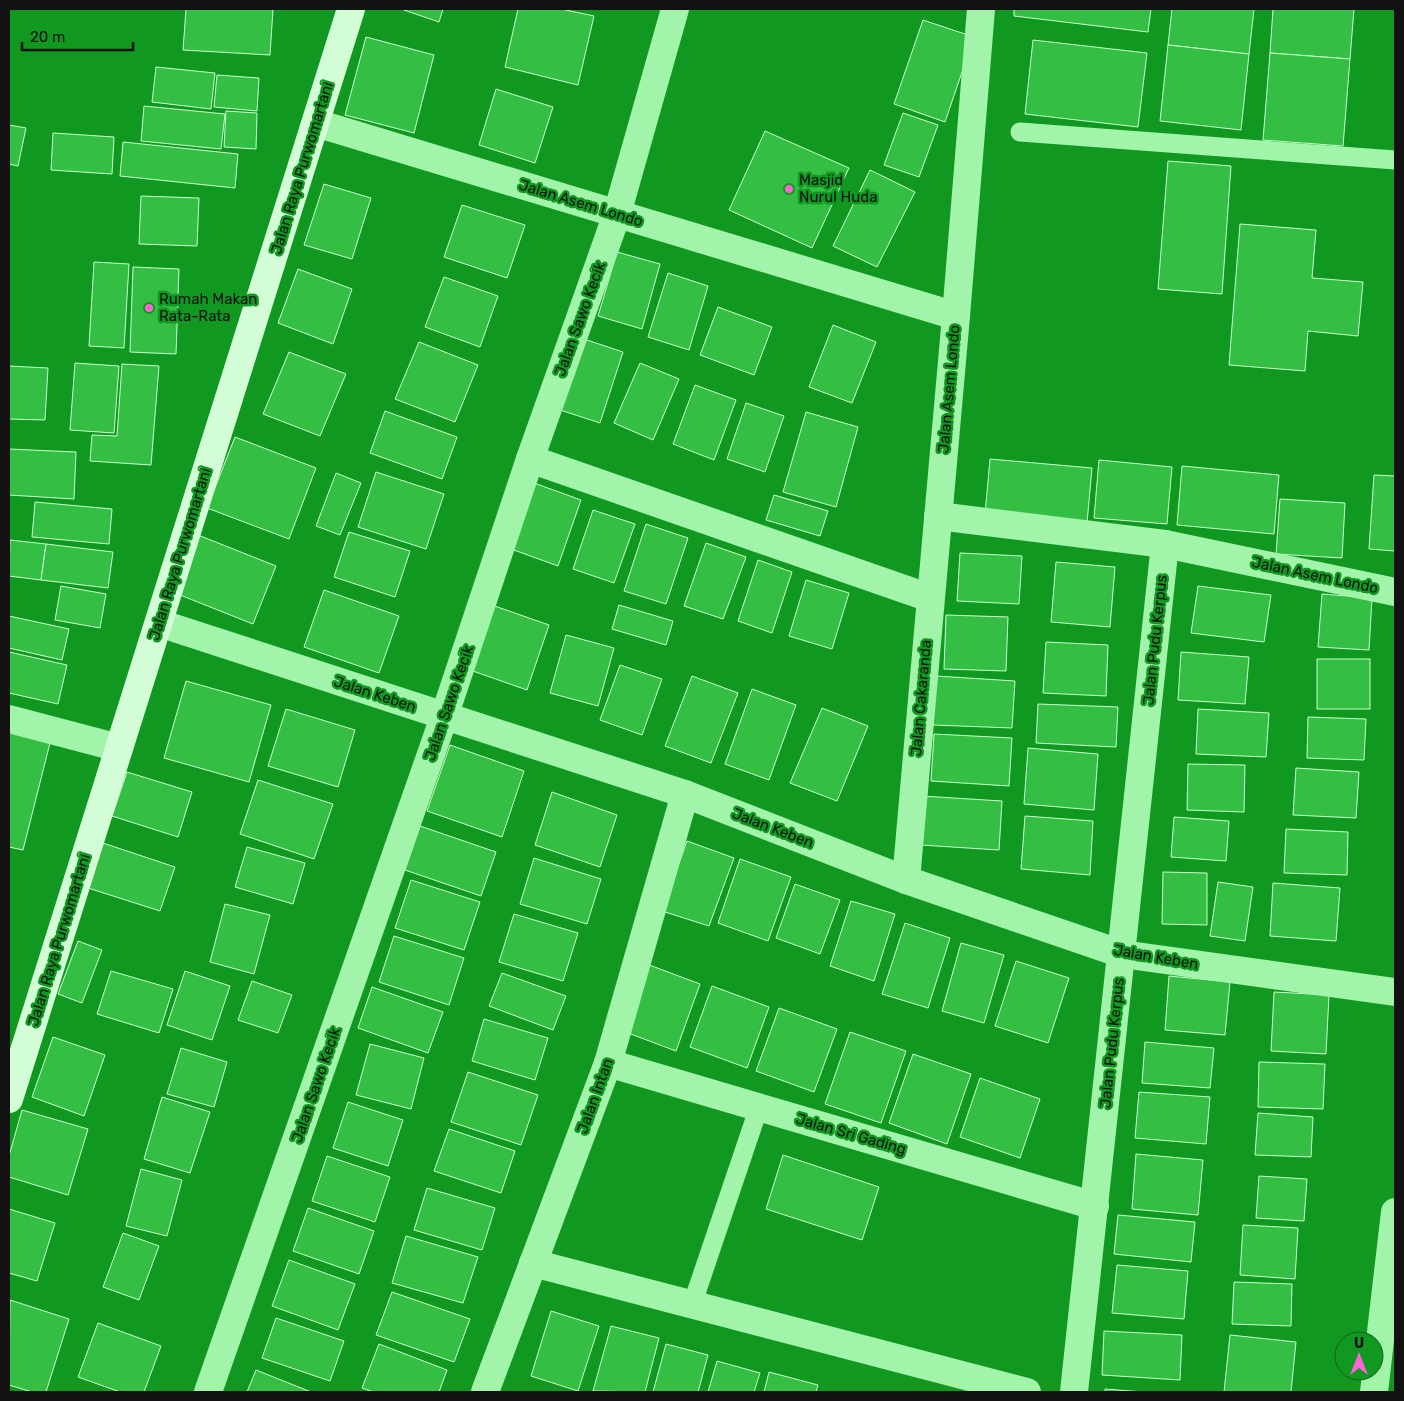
<svg xmlns="http://www.w3.org/2000/svg" width="1404" height="1401" font-family="Rubik,sans-serif">
  <style>
    .building { fill: #34be44; stroke: #cafecf }
    .lines { fill: none; stroke-linecap: round; stroke-linejoin: round }
    .lane { stroke: #a2f4aa; stroke-width: 19 }
    .street { stroke: #a2f4aa; stroke-width: 28 }
    .secondary { stroke: #d2fdd7; stroke-width: 28 }
    .poi-dot { fill: #ff65d6; stroke: #119821; stroke-width: 2 }
    .labels { text-anchor: middle; dominant-baseline: central; stroke-width: 5; stroke-linejoin: round; paint-order: stroke }
    .street-label { font-size: 15px; fill: #111; stroke: #119821 }
    .poi-label { font-size: 15px; fill: #111; stroke: #119821; text-anchor: start }
  </style>
  <rect width="100%" height="100%" fill="#119821"/>
  <g class="building">
    <polygon points="186,9 273,9 270,55 183,50"/>
    <polygon points="401,9 443,9 439,22"/>
    <polygon points="518,9 561,9 594,16 578,85 505,67"/>
    <polygon points="1014,9 1151,9 1148,32 1014,16"/>
    <polygon points="1172,9 1254,9 1249,54 1168,45"/>
    <polygon points="1273,9 1354,9 1350,59 1270,53"/>
    <polygon points="923,20 974,37 945,122 894,104"/>
    <polygon points="366,37 434,55 414,133 345,115"/>
    <polygon points="1033,40 1147,53 1138,127 1025,114"/>
    <polygon points="1168,45 1249,54 1241,130 1160,121"/>
    <polygon points="1270,53 1350,59 1343,146 1263,140"/>
    <polygon points="156,67 215,73 211,109 152,102"/>
    <polygon points="217,75 259,78 257,111 214,107"/>
    <polygon points="496,89 553,107 535,163 479,145"/>
    <polygon points="144,106 225,114 221,149 141,141"/>
    <polygon points="226,111 257,113 256,149 224,147"/>
    <polygon points="903,113 938,125 919,177 884,165"/>
    <polygon points="9,125 26,128 18,166 9,164"/>
    <polygon points="765,131 849,168 812,248 729,210"/>
    <polygon points="53,133 114,137 112,174 51,170"/>
    <polygon points="123,142 238,154 235,188 120,176"/>
    <polygon points="1168,161 1231,166 1222,294 1158,289"/>
    <polygon points="870,170 915,192 877,267 833,246"/>
    <polygon points="324,184 371,198 352,259 304,245"/>
    <polygon points="141,196 199,198 197,246 139,244"/>
    <polygon points="462,205 525,225 507,278 444,257"/>
    <polygon points="1240,224 1316,230 1312,278 1363,282 1358,336 1308,331 1305,371 1229,365"/>
    <polygon points="617,252 660,264 642,329 598,316"/>
    <polygon points="94,262 129,264 124,348 89,346"/>
    <polygon points="133,267 179,269 176,354 130,352"/>
    <polygon points="298,269 352,289 333,344 278,323"/>
    <polygon points="668,273 708,286 689,350 648,337"/>
    <polygon points="444,277 498,296 480,347 425,327"/>
    <polygon points="718,307 772,327 754,375 700,355"/>
    <polygon points="833,325 876,342 852,403 809,387"/>
    <polygon points="581,338 623,352 600,423 557,409"/>
    <polygon points="419,342 478,365 455,422 395,399"/>
    <polygon points="289,352 346,374 320,436 263,414"/>
    <polygon points="75,363 119,366 114,433 70,430"/>
    <polygon points="640,363 679,379 653,440 614,423"/>
    <polygon points="122,364 159,366 151,465 90,461 92,435 117,436"/>
    <polygon points="9,366 48,368 45,420 9,419"/>
    <polygon points="695,385 736,400 714,460 673,444"/>
    <polygon points="746,403 784,416 765,472 727,459"/>
    <polygon points="385,411 457,437 442,479 370,453"/>
    <polygon points="806,412 858,427 836,507 783,492"/>
    <polygon points="235,437 316,468 289,539 207,508"/>
    <polygon points="9,449 76,452 74,499 9,495"/>
    <polygon points="990,459 1092,468 1087,523 985,514"/>
    <polygon points="1099,460 1172,467 1167,524 1094,518"/>
    <polygon points="1182,466 1279,475 1274,534 1177,525"/>
    <polygon points="376,472 444,494 426,549 358,527"/>
    <polygon points="336,473 361,483 340,535 316,526"/>
    <polygon points="1374,475 1395,476 1395,551 1369,549"/>
    <polygon points="534,483 581,500 558,566 511,549"/>
    <polygon points="774,495 828,511 820,536 766,520"/>
    <polygon points="1280,499 1345,503 1342,558 1276,554"/>
    <polygon points="35,502 112,509 109,544 32,537"/>
    <polygon points="593,510 635,524 614,583 573,569"/>
    <polygon points="646,524 688,538 666,604 624,591"/>
    <polygon points="349,532 410,551 395,597 334,577"/>
    <polygon points="198,535 276,566 253,624 175,593"/>
    <polygon points="10,540 46,544 41,580 9,576"/>
    <polygon points="706,543 746,557 723,619 684,606"/>
    <polygon points="46,544 113,552 108,588 41,580"/>
    <polygon points="960,553 1022,556 1019,604 957,601"/>
    <polygon points="758,560 792,572 772,633 738,621"/>
    <polygon points="1056,562 1115,567 1110,627 1051,622"/>
    <polygon points="806,580 849,593 832,649 789,636"/>
    <polygon points="61,586 106,594 100,628 55,620"/>
    <polygon points="1198,586 1271,595 1264,642 1191,633"/>
    <polygon points="324,590 399,616 379,673 304,647"/>
    <polygon points="1322,594 1372,598 1369,650 1318,647"/>
    <polygon points="489,604 549,625 527,690 467,669"/>
    <polygon points="619,605 673,621 666,645 612,629"/>
    <polygon points="946,615 1008,617 1006,671 944,669"/>
    <polygon points="9,616 69,629 62,660 9,648"/>
    <polygon points="566,635 614,648 598,706 550,693"/>
    <polygon points="1046,642 1108,645 1106,696 1043,693"/>
    <polygon points="9,652 67,665 58,704 9,693"/>
    <polygon points="1181,652 1249,657 1245,704 1178,700"/>
    <rect x="1317" y="659" width="53" height="50"/>
    <polygon points="620,665 662,679 642,735 600,720"/>
    <polygon points="692,676 738,693 711,763 665,746"/>
    <polygon points="936,676 1015,681 1012,728 933,725"/>
    <polygon points="186,681 271,705 249,782 164,758"/>
    <polygon points="752,689 796,705 769,780 725,764"/>
    <polygon points="1038,704 1118,707 1116,747 1036,743"/>
    <polygon points="822,708 868,726 837,801 790,783"/>
    <polygon points="286,709 355,730 338,787 268,766"/>
    <polygon points="1198,709 1269,713 1266,757 1196,754"/>
    <polygon points="1308,717 1366,719 1364,760 1307,758"/>
    <polygon points="9,728 51,739 23,850 9,847"/>
    <polygon points="934,734 1012,738 1009,786 931,781"/>
    <polygon points="450,745 524,771 502,837 427,811"/>
    <polygon points="1028,748 1098,754 1094,810 1024,804"/>
    <polygon points="1188,764 1245,765 1244,812 1187,810"/>
    <polygon points="1296,768 1359,772 1356,818 1293,815"/>
    <polygon points="127,772 192,792 178,837 112,816"/>
    <polygon points="258,780 333,804 314,859 240,834"/>
    <polygon points="552,792 617,815 600,867 535,845"/>
    <polygon points="922,796 1002,801 999,850 920,845"/>
    <polygon points="1025,816 1093,821 1090,875 1021,869"/>
    <polygon points="1174,817 1229,821 1226,861 1171,857"/>
    <polygon points="420,826 496,852 481,896 405,870"/>
    <polygon points="1286,829 1348,832 1347,875 1284,873"/>
    <polygon points="687,841 734,858 709,926 662,911"/>
    <polygon points="103,843 175,867 160,911 88,888"/>
    <polygon points="247,847 305,863 293,904 235,887"/>
    <polygon points="534,858 601,879 587,924 520,904"/>
    <polygon points="740,859 791,877 768,941 718,923"/>
    <polygon points="1163,872 1207,873 1207,925 1162,924"/>
    <polygon points="411,880 480,902 464,950 395,928"/>
    <polygon points="1218,882 1253,887 1245,941 1210,936"/>
    <polygon points="1273,883 1340,888 1336,941 1270,936"/>
    <polygon points="795,884 840,900 820,954 776,938"/>
    <polygon points="851,901 895,914 874,981 830,966"/>
    <polygon points="225,904 270,915 254,974 210,962"/>
    <polygon points="514,914 578,933 563,981 499,962"/>
    <polygon points="905,923 950,938 928,1008 882,994"/>
    <polygon points="394,936 464,958 449,1005 379,982"/>
    <polygon points="78,941 102,950 82,1003 58,994"/>
    <polygon points="961,943 1004,955 984,1023 942,1011"/>
    <polygon points="1016,961 1069,978 1048,1043 995,1026"/>
    <polygon points="644,963 700,984 676,1051 620,1030"/>
    <polygon points="111,971 173,989 159,1033 97,1014"/>
    <polygon points="185,971 230,986 212,1040 167,1025"/>
    <polygon points="502,973 566,996 553,1030 489,1006"/>
    <polygon points="1169,976 1230,982 1225,1035 1165,1030"/>
    <polygon points="252,981 292,995 278,1033 238,1020"/>
    <polygon points="712,986 769,1007 747,1068 690,1047"/>
    <polygon points="372,987 443,1012 428,1053 358,1028"/>
    <polygon points="1274,992 1329,995 1326,1054 1271,1051"/>
    <polygon points="779,1008 837,1029 814,1092 756,1071"/>
    <polygon points="484,1019 548,1038 535,1080 472,1061"/>
    <polygon points="850,1032 906,1051 881,1123 825,1104"/>
    <polygon points="53,1037 105,1055 84,1116 32,1097"/>
    <polygon points="1145,1042 1214,1048 1210,1088 1142,1083"/>
    <polygon points="370,1044 424,1058 411,1109 356,1095"/>
    <polygon points="181,1048 227,1062 214,1107 167,1094"/>
    <polygon points="913,1054 971,1074 947,1144 889,1123"/>
    <polygon points="1259,1062 1325,1064 1323,1109 1258,1107"/>
    <polygon points="468,1072 538,1095 521,1145 451,1122"/>
    <polygon points="980,1078 1040,1099 1020,1158 960,1137"/>
    <polygon points="1139,1092 1210,1097 1206,1144 1135,1138"/>
    <polygon points="162,1097 210,1112 190,1173 144,1159"/>
    <polygon points="348,1102 403,1120 388,1166 333,1148"/>
    <polygon points="22,1110 88,1129 68,1195 9,1177 9,1156"/>
    <polygon points="1258,1113 1313,1117 1311,1157 1255,1155"/>
    <polygon points="449,1129 515,1151 501,1193 434,1171"/>
    <polygon points="1136,1154 1203,1160 1198,1215 1132,1209"/>
    <polygon points="783,1155 879,1187 862,1240 766,1209"/>
    <polygon points="327,1156 390,1177 375,1222 312,1201"/>
    <polygon points="141,1169 182,1180 167,1236 126,1226"/>
    <polygon points="1259,1176 1307,1179 1304,1221 1256,1218"/>
    <polygon points="427,1188 495,1208 482,1250 414,1230"/>
    <polygon points="308,1208 374,1231 359,1274 293,1251"/>
    <polygon points="9,1209 55,1223 37,1281 9,1273"/>
    <polygon points="1118,1215 1195,1222 1191,1262 1114,1254"/>
    <polygon points="1243,1225 1298,1228 1295,1279 1240,1275"/>
    <polygon points="123,1233 159,1246 139,1300 103,1287"/>
    <polygon points="406,1236 478,1257 463,1303 392,1283"/>
    <polygon points="289,1260 355,1284 338,1330 272,1306"/>
    <polygon points="1117,1265 1188,1271 1184,1319 1112,1313"/>
    <polygon points="1234,1282 1292,1284 1291,1326 1232,1324"/>
    <polygon points="392,1292 470,1319 454,1362 376,1335"/>
    <polygon points="10,1300 69,1319 46,1392 32,1392 9,1385"/>
    <polygon points="551,1311 599,1326 578,1391 531,1376"/>
    <polygon points="276,1318 344,1341 330,1381 262,1358"/>
    <polygon points="98,1323 161,1346 144,1392 120,1392 78,1377"/>
    <polygon points="611,1326 659,1338 645,1392 593,1391"/>
    <polygon points="1104,1331 1182,1335 1180,1380 1102,1375"/>
    <polygon points="1230,1335 1296,1342 1291,1392 1224,1392"/>
    <polygon points="379,1344 447,1370 439,1392 373,1392 362,1388"/>
    <polygon points="666,1344 708,1355 698,1392 653,1392"/>
    <polygon points="717,1361 760,1373 754,1392 708,1392"/>
    <polygon points="256,1370 311,1392 247,1392"/>
    <polygon points="769,1372 818,1385 816,1392 764,1392"/>
    <polygon points="1105,1389 1143,1392 1105,1392"/>
  </g>
  <g class="lines">
    <g class="lane">
      <polyline points="1020,132 1395,160"/>
      <polyline points="692,1305 759,1107"/>
    </g>
    <g class="street">
      <polyline points="316,123 956,316"/>
      <polyline points="530,459 930,598"/>
      <polyline points="938,516 1165,544 1395,592"/>
      <polyline points="159,623 685,794 906,880 1122,954 1395,992"/>
      <polyline points="9,719 119,748"/>
      <polyline points="906,880 956,316 981,9"/>
      <polyline points="608,1063 1095,1206"/>
      <polyline points="533,1263 1027,1392"/>
      <polyline points="208,1392 444,717 530,459 617,214 675,9"/>
      <polyline points="485,1392 608,1063 685,794"/>
      <polyline points="1074,1392 1165,544"/>
      <polyline points="1374,1392 1395,1212"/>
    </g>
    <polyline class="secondary" points="9,1099 351,9"/>
  </g>
  <g class="poi-dot">
    <circle cx="789" cy="189" r="5"/>
    <circle cx="149" cy="308" r="5"/>
  </g>
  <g class="labels">
    <g class="street-label">
      <text transform="translate(302 168) rotate(-73)">Jalan Raya Purwomartani</text>
      <text transform="translate(581 203) rotate(17)">Jalan Asem Londo</text>
      <text transform="translate(580 319) rotate(-70)">Jalan Sawo Kecik</text>
      <text transform="translate(949 389) rotate(-85)">Jalan Asem Londo</text>
      <text transform="translate(180 554) rotate(-73)">Jalan Raya Purwomartani</text>
      <text transform="translate(1315 575) rotate(12)">Jalan Asem Londo</text>
      <text transform="translate(1155 640) rotate(-84)">Jalan Pudu Kerpus</text>
      <text transform="translate(375 694) rotate(18)">Jalan Keben</text>
      <text transform="translate(921 698) rotate(-85)">Jalan Cakaranda</text>
      <text transform="translate(449 703) rotate(-71)">Jalan Sawo Kecik</text>
      <text transform="translate(773 828) rotate(21)">Jalan Keben</text>
      <text transform="translate(59 940) rotate(-73)">Jalan Raya Purwomartani</text>
      <text transform="translate(1156 957) rotate(10)">Jalan Keben</text>
      <text transform="translate(1112 1043) rotate(-84)">Jalan Pudu Kerpus</text>
      <text transform="translate(316 1085) rotate(-71)">Jalan Sawo Kecik</text>
      <text transform="translate(595 1096) rotate(-70)">Jalan Intan</text>
      <text transform="translate(851 1134) rotate(16)">Jalan Sri Gading</text>
    </g>
    <g class="poi-label">
      <text x="799" y="180">Masjid<tspan x="799" dy="17">Nurul Huda</tspan></text>
      <text x="159" y="299">Rumah Makan<tspan x="159" dy="17">Rata-Rata</tspan></text>
    </g>
  </g>
  <rect width="1404" height="1401" fill="none" stroke="#111111" stroke-width="20"/>
  <g transform="translate(1359 1356)"><circle r="24" fill="#119821" stroke="#11621b"/>
  <path d="M0-4L9 19L0 12L-9 19Z" fill="#ff65d6"/>
  <text y="-8" font-size="14" font-weight="bold" text-anchor="middle" fill="#111111">U</text>
  </g>
  <path d="M22 42v8h111v-8" fill="none" stroke="#111111" stroke-width="2.5"/>
  <text x="30" y="42" font-size="15" fill="#111111" stroke="#119821" stroke-width="4" paint-order="stroke">20 m</text>
</svg>
